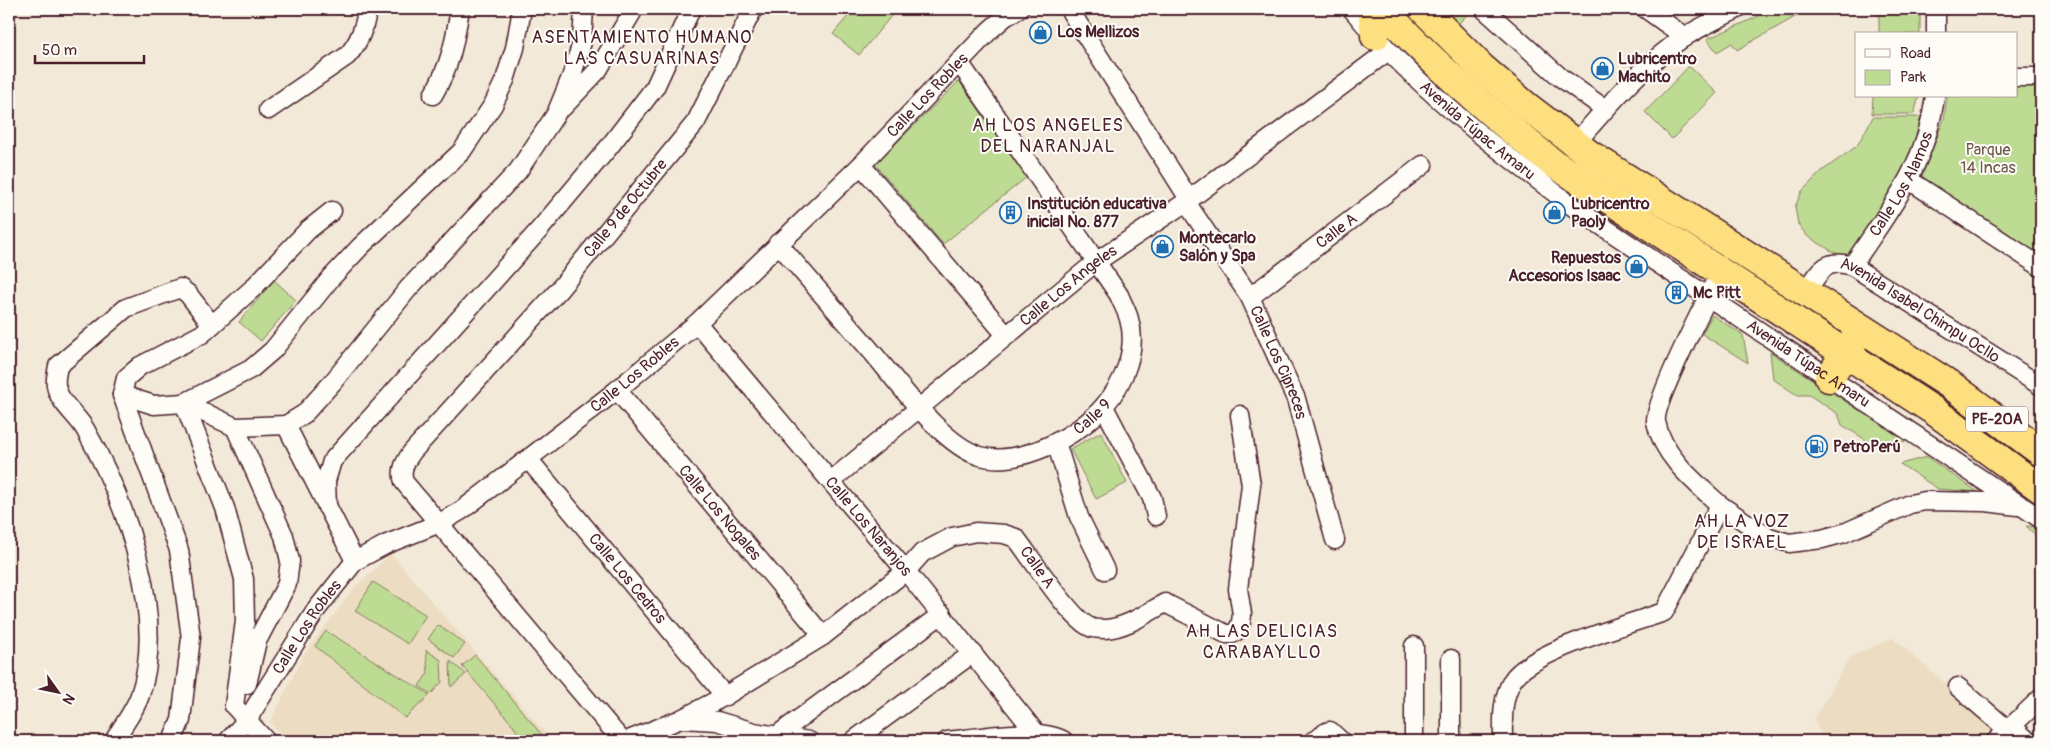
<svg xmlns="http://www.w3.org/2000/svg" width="2050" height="750" font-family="Pangolin,sans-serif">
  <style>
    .built { fill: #ecdcc2 }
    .green { fill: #bedb93; stroke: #847d5f }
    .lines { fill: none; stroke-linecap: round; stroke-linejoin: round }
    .minor-casing { stroke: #4a1f2b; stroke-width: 21 }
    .trunk-casing { stroke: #4a1f2b; stroke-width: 31 }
    .minor { stroke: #fdfcf7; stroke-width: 18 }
    .trunk { stroke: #fedf80; stroke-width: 28 }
    .labels { text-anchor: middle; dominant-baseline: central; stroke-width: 4; stroke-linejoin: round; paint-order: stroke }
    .shield { fill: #fdfcf7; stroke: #806168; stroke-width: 1 }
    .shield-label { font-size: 15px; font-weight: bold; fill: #4a1f2b }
    .poi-label { font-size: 16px; font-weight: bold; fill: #4a1f2b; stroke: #fdfcf7; text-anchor: start }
    .street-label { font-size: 16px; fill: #4a1f2b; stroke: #fdfcf7 }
    .park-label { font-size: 16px; fill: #6d574a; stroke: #fdfcf7 }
    .neighbourhood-label { font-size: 18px; letter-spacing: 1px; fill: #4a1f2b; stroke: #fdfcf7 }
  </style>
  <rect width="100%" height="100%" fill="#f3e9d8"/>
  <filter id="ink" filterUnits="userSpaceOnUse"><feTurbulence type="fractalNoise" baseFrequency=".02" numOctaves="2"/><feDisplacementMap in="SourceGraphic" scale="10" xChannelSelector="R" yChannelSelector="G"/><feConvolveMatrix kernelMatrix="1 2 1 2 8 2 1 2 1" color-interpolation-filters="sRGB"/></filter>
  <g filter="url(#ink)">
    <g class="built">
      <polygon points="391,554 552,741 287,741 270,722 305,653 354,588"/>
      <polygon points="1893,638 1998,729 1986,741 1825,741 1814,720 1850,657"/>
    </g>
    <g class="green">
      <polygon points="854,9 896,10 859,55 833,34"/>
      <polygon points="1448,9 1467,9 1470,12 1458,24 1446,11"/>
      <polygon points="1775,9 1809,9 1737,50 1732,43 1717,52 1707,39"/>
      <rect x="1879" y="9" width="41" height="25"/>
      <polygon points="1689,66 1717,93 1672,139 1645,112"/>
      <polygon points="959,81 1027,177 943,244 875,164"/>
      <polygon points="2016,85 2041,85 2041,258 1920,181 1944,119 1947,96 2016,96"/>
      <polygon points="1873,96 1919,96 1914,114 1872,114"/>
      <path d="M1873 117H1921C1911 171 1875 214 1845 259L1807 236 1798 224 1795 207 1802 191 1822 171 1857 146Z"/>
      <polygon points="274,280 296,300 261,341 239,322"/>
      <polygon points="1712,315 1743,335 1748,363 1702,334"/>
      <polygon points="1770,352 1906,441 1879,448 1842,425 1838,414 1809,395 1797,395 1773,379"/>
      <polygon points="1101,432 1127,483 1096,499 1070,449"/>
      <polygon points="1927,457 1978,492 1938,489 1900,464"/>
      <polygon points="2026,526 2041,527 2041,540"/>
      <polygon points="373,582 426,615 408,644 355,611"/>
      <polygon points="438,625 465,644 454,658 428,639"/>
      <polygon points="326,631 430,695 405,718 315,646"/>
      <polygon points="426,650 441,660 442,682 431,694 419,686 428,673"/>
      <polygon points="475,655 547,741 523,741 512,724 462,666"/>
      <polygon points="450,661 466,674 451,687"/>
    </g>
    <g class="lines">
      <defs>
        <g id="minor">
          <polyline points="1069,9 1189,199"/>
          <path id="s1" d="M1352 9C1413 85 1494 147 1572 206L2041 519"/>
          <polyline points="1484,9 1560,77 1605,109"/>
          <polyline points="1646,9 1685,37"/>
          <polyline points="1936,34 1936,9"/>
          <polyline points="2016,77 2041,77"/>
          <path d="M433 95C451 64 454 44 460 9"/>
          <polyline points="563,107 598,70 634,9"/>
          <path d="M268 110 347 56C360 42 364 27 368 9"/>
          <path d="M1575 144C1607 107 1644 63 1686 36 1702 26 1720 18 1737 9"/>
          <polyline points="861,165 1006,335"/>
          <polyline points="1909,180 2041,267"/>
          <path id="s2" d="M1186 202 1250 297 1296 399 1335 540"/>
          <polyline points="332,211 308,230 252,289 202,334 140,366 126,378 122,395 154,405 184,403 235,427 286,425 304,414 332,383 408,289 518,171 556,114 572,75 582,42 584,9"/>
          <path id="s3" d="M778 243C809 280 841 316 872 352 898 382 942 445 980 456 1019 467 1079 436 1104 406 1124 383 1138 349 1129 319 1127 311 1122 303 1119 295L959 62"/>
          <path id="s4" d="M1852 266C1889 210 1927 165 1935 96"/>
          <path id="s5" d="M1806 293C1819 272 1825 257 1852 266L2041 386"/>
          <path id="s6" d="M1250 297 1423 165"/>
          <path id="s7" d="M697 323 906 571 1036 733"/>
          <path id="s8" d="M617 390 823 636"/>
          <polyline points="122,395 179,550 191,638 181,720 172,741"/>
          <polyline points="1104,407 1152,498 1156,516"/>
          <polyline points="286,425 355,561"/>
          <polyline points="235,427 284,536 290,561 287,584 257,641 247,684"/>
          <polyline points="1056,442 1079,517 1105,570"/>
          <path id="s9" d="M529 460 725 696"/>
          <path id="s10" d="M832 480 1096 262 1186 202 1388 51"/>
          <polyline points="1720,505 1766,536 1789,543 1822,539 1844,533 1910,504 1925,501 1986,502 2018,506"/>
          <polyline points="327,507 326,481 332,461 540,229 609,147 655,87 691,9"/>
          <polyline points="1958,687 2008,730"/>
          <polyline points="682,719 717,721 754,732 809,741"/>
          <polyline points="2012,726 2028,741"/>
          <polyline points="776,736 942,614"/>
          <path d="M114 741C122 726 135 711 140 695 167 615 125 499 85 429 77 415 58 402 56 385 55 379 57 372 58 366L126 308 180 288 188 294 212 325"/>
          <path id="s11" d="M228 741 247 720 316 610 355 561 387 544 440 523 462 510 617 390 697 323 861 165 990 30 1005 17 1019 9"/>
          <polyline points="266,741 234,706 245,621 244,579 225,508 184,403 251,369 273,350 331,278 361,246 462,151 493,105 505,80 515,48 522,9"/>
          <path id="s12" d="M622 741 404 482C400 470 405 462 412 452L558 291 696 122 753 9"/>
          <path id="s13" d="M626 741 681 719 725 696 823 636 906 571 922 553 952 537 976 532 1004 534 1016 538C1031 557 1071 620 1090 627 1093 629 1101 629 1105 629 1126 628 1147 613 1165 603L1226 634H1232L1238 630 1241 622 1242 614 1238 589 1251 485 1240 415"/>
          <polyline points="853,741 973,653"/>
          <path d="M947 741C976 738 1040 726 1064 741"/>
          <path d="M1313 741C1320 740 1322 732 1330 731L1341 741"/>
          <polyline points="1414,741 1414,646"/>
          <polyline points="1451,741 1451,659"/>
          <path d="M1503 741C1503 721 1501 700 1512 681 1528 652 1630 624 1664 612L1720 505C1696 483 1663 457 1656 422 1653 403 1709 295 1721 272"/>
          <polyline points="1996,741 2041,698"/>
        </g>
        <g id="trunk">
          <polyline points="1372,9 1375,36"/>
          <path d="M1383 9C1434 65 1493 116 1553 163L1934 411 2041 489"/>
          <polyline points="1423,9 1481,67 1525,105 1589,154 1952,386 2041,452"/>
          <polyline points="1829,378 1855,338"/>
        </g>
      </defs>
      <use href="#minor" class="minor-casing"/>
      <use href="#trunk" class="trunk-casing"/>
      <use href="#minor" class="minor"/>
      <use href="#trunk" class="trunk"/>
    </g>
  </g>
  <defs>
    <symbol id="shop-ring" viewBox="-11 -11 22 22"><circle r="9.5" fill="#fdfcf7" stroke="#1f6fb2" stroke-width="1.5"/><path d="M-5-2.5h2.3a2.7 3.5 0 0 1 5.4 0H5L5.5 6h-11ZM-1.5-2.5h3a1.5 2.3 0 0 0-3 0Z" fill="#1f6fb2"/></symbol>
    <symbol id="building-ring" viewBox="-11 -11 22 22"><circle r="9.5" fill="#fdfcf7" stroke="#1f6fb2" stroke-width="1.5"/><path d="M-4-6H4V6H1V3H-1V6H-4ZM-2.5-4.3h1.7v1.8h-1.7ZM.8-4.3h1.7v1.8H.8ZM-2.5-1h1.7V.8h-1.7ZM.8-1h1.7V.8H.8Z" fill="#1f6fb2"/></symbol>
    <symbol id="fuel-ring" viewBox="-11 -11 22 22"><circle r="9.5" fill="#fdfcf7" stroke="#1f6fb2" stroke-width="1.5"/><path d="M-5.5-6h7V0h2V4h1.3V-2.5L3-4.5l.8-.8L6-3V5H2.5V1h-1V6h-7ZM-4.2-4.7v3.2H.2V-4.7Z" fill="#1f6fb2"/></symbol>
  </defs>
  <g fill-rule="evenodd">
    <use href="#shop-ring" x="1028" y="20" width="25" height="25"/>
    <use href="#shop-ring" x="1590" y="56" width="25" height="25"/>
    <use href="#building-ring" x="998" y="200" width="25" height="25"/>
    <use href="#shop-ring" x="1542" y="200" width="25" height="25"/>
    <use href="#shop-ring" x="1150" y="234" width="25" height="25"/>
    <use href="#shop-ring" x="1624" y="254" width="25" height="25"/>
    <use href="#building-ring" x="1664" y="280" width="25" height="25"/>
    <use href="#fuel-ring" x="1804" y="434" width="25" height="25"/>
  </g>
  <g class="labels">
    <rect class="shield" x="1966" y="406.5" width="62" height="25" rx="4"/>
    <g class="shield-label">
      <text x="1997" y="419">PE-20A</text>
    </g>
    <g class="poi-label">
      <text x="1057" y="32">Los Mellizos</text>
      <text x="1618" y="59">Lubricentro<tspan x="1618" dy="18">Machito</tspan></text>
      <text x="1027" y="204">Institución educativa<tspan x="1027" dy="18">inicial No. 877</tspan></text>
      <text x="1571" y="204">Lubricentro<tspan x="1571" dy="18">Paoly</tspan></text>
      <text x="1179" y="238">Montecarlo<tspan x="1179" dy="18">Salón y Spa</tspan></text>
      <text x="1621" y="258" text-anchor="end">Repuestos<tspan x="1621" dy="18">Accesorios Isaac</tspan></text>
      <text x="1693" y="293">Mc Pitt</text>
      <text x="1833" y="447">PetroPerú</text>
    </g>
    <g class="street-label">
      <text stroke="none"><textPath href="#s11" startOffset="964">Calle Los Robles</textPath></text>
      <text stroke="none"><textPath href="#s1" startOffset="175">Avenida Túpac Amaru</textPath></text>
      <text stroke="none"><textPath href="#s4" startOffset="96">Calle Los Alamos</textPath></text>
      <text stroke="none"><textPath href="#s12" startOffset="695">Calle 9 de Octubre</textPath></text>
      <text stroke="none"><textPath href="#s6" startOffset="109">Calle A</textPath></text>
      <text stroke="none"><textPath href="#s10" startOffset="306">Calle Los Angeles</textPath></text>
      <text stroke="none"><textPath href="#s5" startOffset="141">Avenida Isabel Chimpu Ocllo</textPath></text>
      <text stroke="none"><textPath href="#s2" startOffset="186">Calle Los Cipreces</textPath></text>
      <text stroke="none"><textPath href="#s1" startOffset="580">Avenida Túpac Amaru</textPath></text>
      <text stroke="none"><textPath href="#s11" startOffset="559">Calle Los Robles</textPath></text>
      <text stroke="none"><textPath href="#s3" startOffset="419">Calle 9</textPath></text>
      <text stroke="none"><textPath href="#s8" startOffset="160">Calle Los Nogales</textPath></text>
      <text stroke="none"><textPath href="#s7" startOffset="266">Calle Los Naranjos</textPath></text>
      <text stroke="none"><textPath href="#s13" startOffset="489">Calle A</textPath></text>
      <text stroke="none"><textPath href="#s9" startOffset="154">Calle Los Cedros</textPath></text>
      <text stroke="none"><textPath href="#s11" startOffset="139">Calle Los Robles</textPath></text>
    </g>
    <g class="park-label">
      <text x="1988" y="150">Parque<tspan x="1988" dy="18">14 Incas</tspan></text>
    </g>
    <g class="neighbourhood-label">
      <text x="642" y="37">ASENTAMIENTO HUMANO<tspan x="642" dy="21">LAS CASUARINAS</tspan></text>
      <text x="1048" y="125">AH LOS ANGELES<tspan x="1048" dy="21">DEL NARANJAL</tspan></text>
      <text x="1742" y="521">AH LA VOZ<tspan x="1742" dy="21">DE ISRAEL</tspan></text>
      <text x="1262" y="631">AH LAS DELICIAS<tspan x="1262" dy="21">CARABAYLLO</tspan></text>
    </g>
  </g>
  <rect width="2050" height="750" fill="none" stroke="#fdfcf7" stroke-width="30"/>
  <rect x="15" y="15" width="2020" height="720" fill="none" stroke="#4a1f2b" stroke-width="2" filter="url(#ink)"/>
  <rect x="1855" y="32" width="162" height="65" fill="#fdfcf7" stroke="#b5a4a5"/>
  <rect x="1865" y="49" width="25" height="8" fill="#fdfcf7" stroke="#b5a4a5"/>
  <text x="1900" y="58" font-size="15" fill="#4a1f2b">Road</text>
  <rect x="1865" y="70" width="25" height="15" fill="#bedb93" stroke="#b5a4a5"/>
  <text x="1900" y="82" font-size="15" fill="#4a1f2b">Park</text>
  <g transform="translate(58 692) rotate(123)" stroke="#fdfcf7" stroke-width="4" paint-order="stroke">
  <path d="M0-4L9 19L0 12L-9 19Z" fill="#4a1f2b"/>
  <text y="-8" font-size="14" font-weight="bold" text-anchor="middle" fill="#4a1f2b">N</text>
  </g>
  <path d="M35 55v8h109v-8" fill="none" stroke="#4a1f2b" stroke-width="2.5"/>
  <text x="42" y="55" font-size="15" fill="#4a1f2b" stroke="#fdfcf7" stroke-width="4" paint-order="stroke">50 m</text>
</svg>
